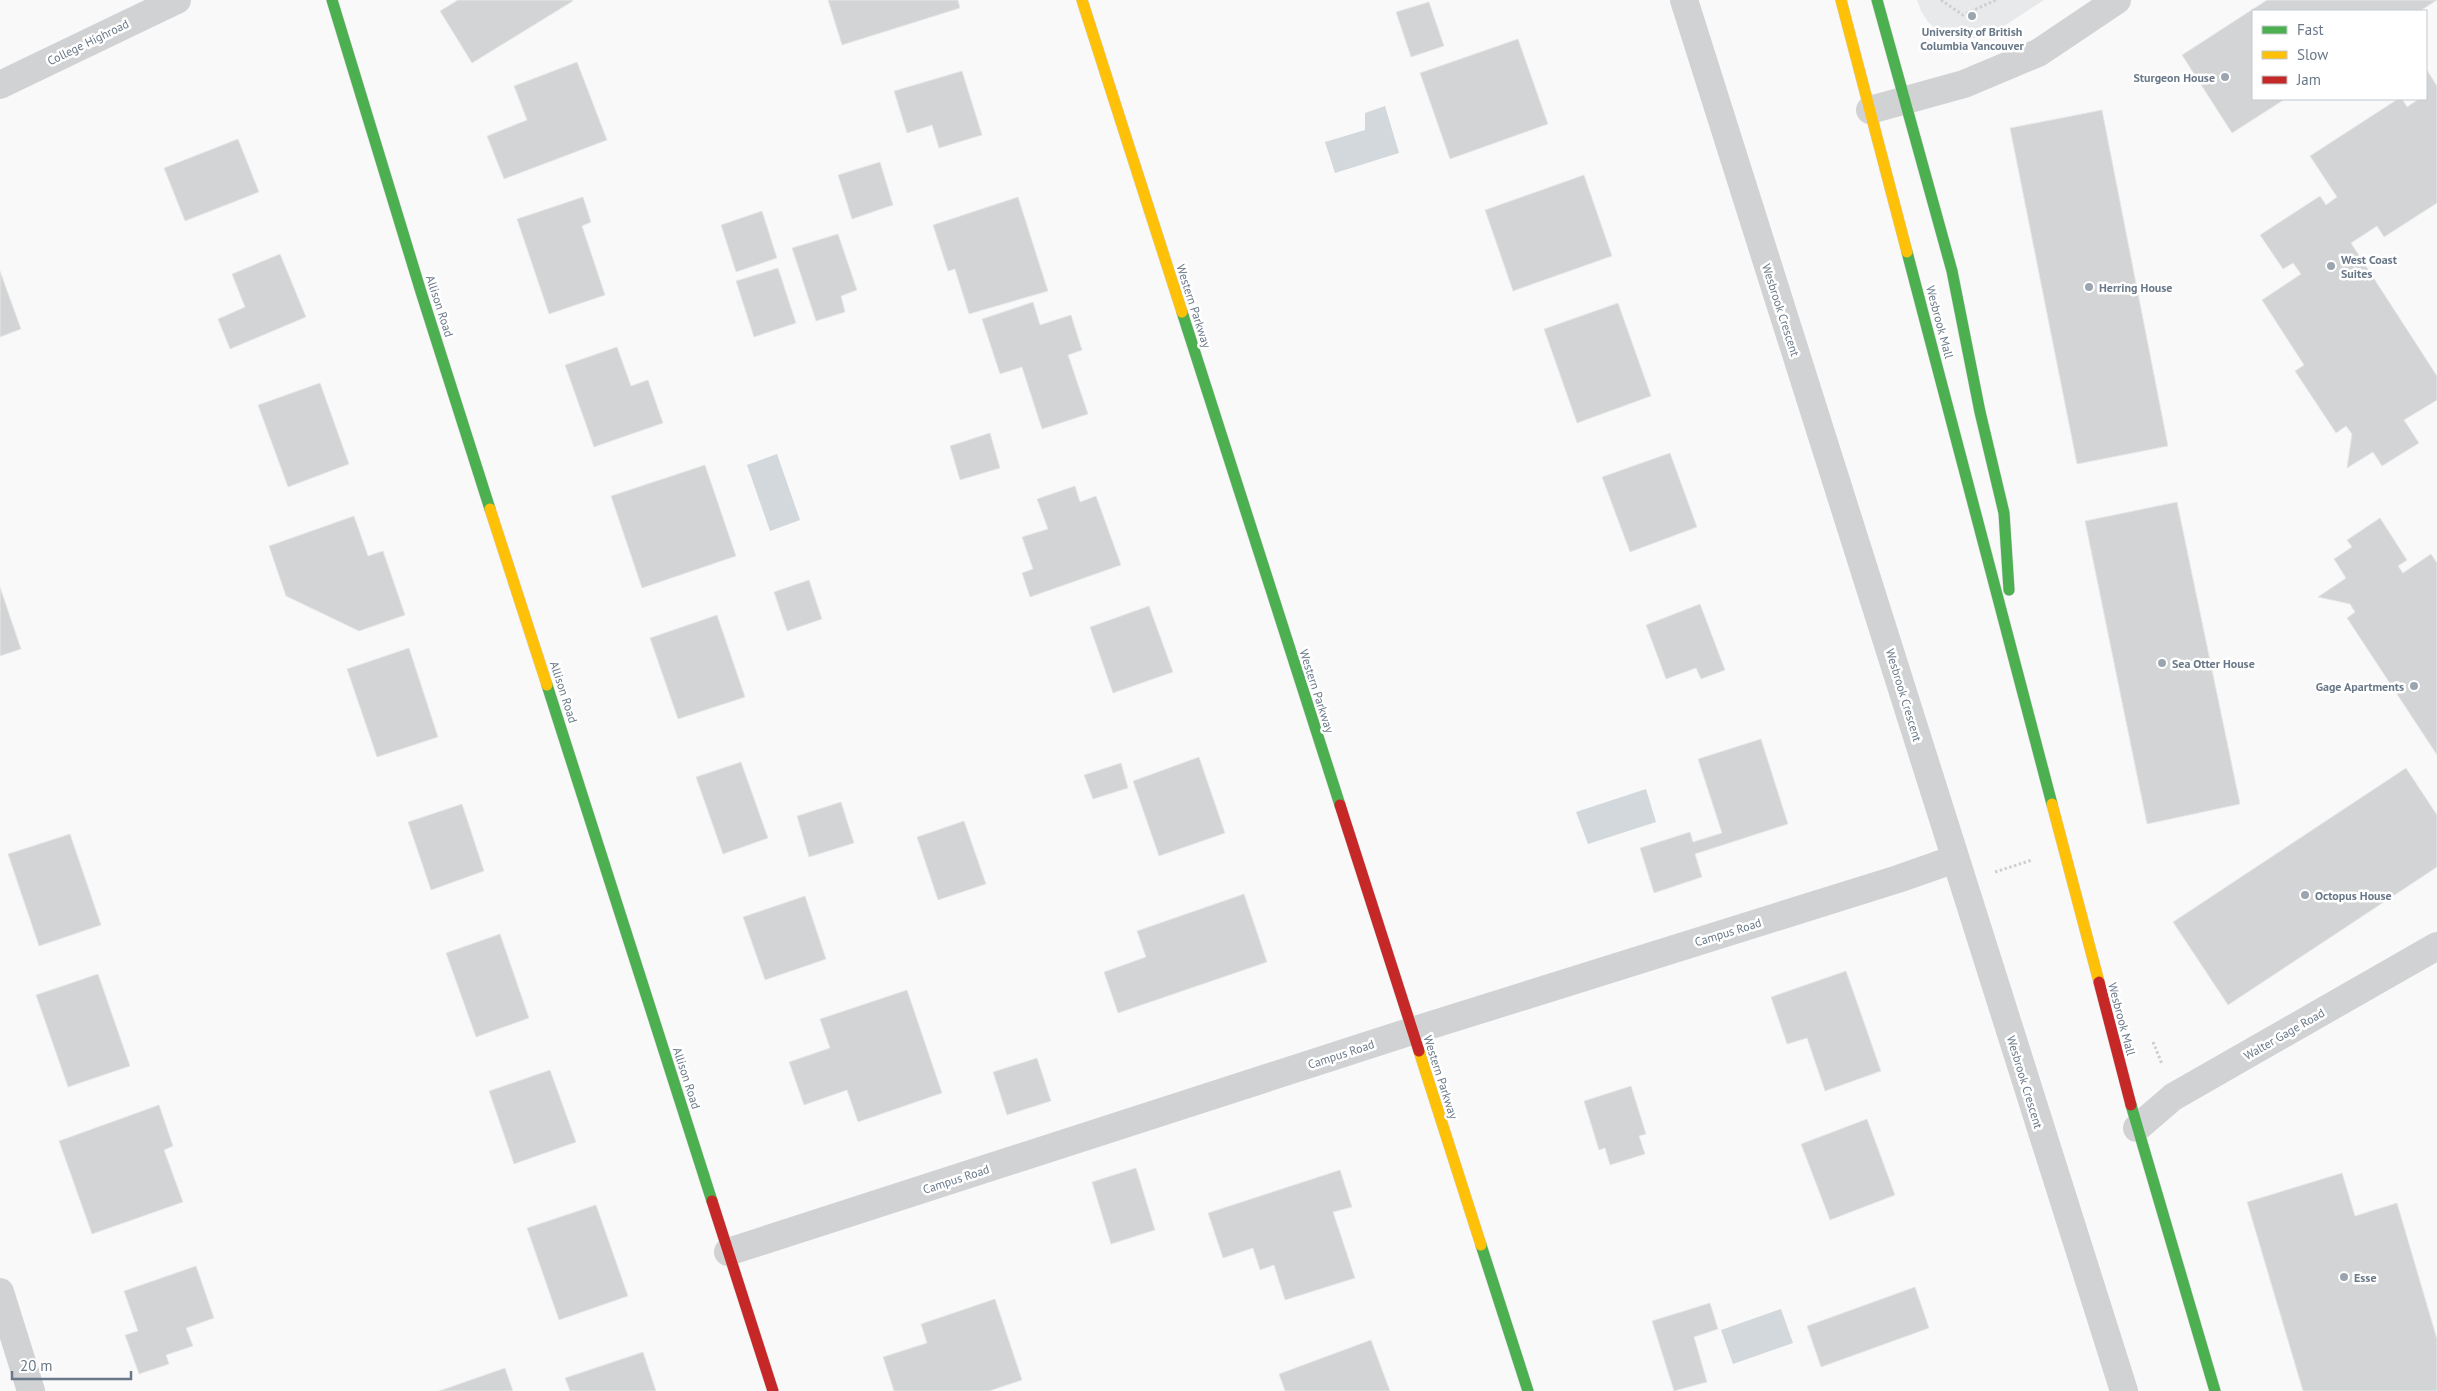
<svg xmlns="http://www.w3.org/2000/svg" width="2437" height="1391" font-family="'PT Sans',sans-serif">
  <style>
    .built { fill: #e8e9ea }
    .water { fill: #d2d8dc }
    .building { fill: #d2d4d5; stroke: #e8e8e8 }
    .lines { fill: none; stroke-linecap: round; stroke-linejoin: round }
    .fast-casing { stroke: #d6d7d8; stroke-width: 12 }
    .slow-casing { stroke: #d6d7d8; stroke-width: 12 }
    .jam-casing { stroke: #d6d7d8; stroke-width: 12 }
    .path { stroke: #cecfd0; stroke-width: 3; stroke-dasharray: 2.5 2.5; stroke-linecap: butt }
    .street { stroke: #d1d2d4; stroke-width: 28 }
    .fast { stroke: #4caf50; stroke-width: 11 }
    .slow { stroke: #ffc107; stroke-width: 11 }
    .jam { stroke: #c62828; stroke-width: 11 }
    .poi-dot { fill: #9ba5b0; stroke: #fff; stroke-width: 2 }
    .labels { text-anchor: middle; dominant-baseline: central; stroke-width: 5; stroke-linejoin: round; paint-order: stroke }
    .poi-label { font-size: 12px; font-weight: bold; fill: #697888; stroke: #fff; text-anchor: start }
    .street-label { font-size: 12px; fill: #697888; stroke: #fff }
  </style>
  <rect width="100%" height="100%" fill="#f9f9f9"/>
  <polygon class="built" points="1917,0 2044,0 1995,32 1981,37 1968,39 1952,38 1940,32 1928,22 1921,11"/>
  <g class="water">
    <polygon points="1385,106 1399,153 1335,173 1325,142 1365,130 1365,113"/>
    <polygon points="777,454 800,520 770,531 747,465"/>
    <polygon points="1646,789 1656,822 1588,844 1576,812"/>
    <polygon points="1781,1309 1793,1343 1733,1364 1721,1330"/>
  </g>
  <g class="building">
    <polygon points="458,0 572,0 573,1 472,63 440,11"/>
    <polygon points="828,0 958,0 960,8 842,45"/>
    <polygon points="2267,0 2437,0 2420,11 2253,11 2253,99 2285,99 2232,133 2182,55"/>
    <polygon points="1429,2 1444,46 1411,57 1396,12"/>
    <polygon points="1518,39 1548,124 1450,159 1420,73"/>
    <polygon points="577,62 607,140 504,179 487,136 527,120 514,86"/>
    <polygon points="2427,70 2437,86 2437,203 2384,237 2377,226 2351,243 2437,376 2437,400 2404,420 2419,443 2382,466 2373,452 2347,468 2352,434 2346,426 2336,433 2295,371 2304,365 2262,300 2301,274 2293,263 2283,269 2260,235 2320,196 2326,205 2337,197 2310,156 2398,99 2402,99 2407,107 2419,99 2426,99"/>
    <polygon points="962,71 982,135 939,148 932,125 907,133 894,91"/>
    <polygon points="2102,110 2168,446 2077,464 2010,128"/>
    <polygon points="238,139 259,192 185,221 164,168"/>
    <polygon points="880,162 893,205 852,219 838,175"/>
    <polygon points="1584,175 1612,256 1513,291 1485,210"/>
    <polygon points="583,197 591,222 582,226 605,295 549,314 517,219"/>
    <polygon points="1018,197 1048,291 969,314 955,269 948,271 933,225"/>
    <polygon points="762,211 777,258 736,272 721,225"/>
    <polygon points="838,234 857,290 841,296 845,312 816,321 792,248"/>
    <polygon points="280,254 306,317 230,349 218,319 245,307 232,274"/>
    <polygon points="778,268 796,323 754,337 736,281"/>
    <polygon points="0,271 21,329 0,337"/>
    <polygon points="1033,302 1040,325 1071,315 1082,350 1068,355 1088,414 1042,429 1022,367 1000,374 982,319"/>
    <polygon points="1618,303 1651,396 1577,423 1544,329"/>
    <polygon points="617,347 631,386 648,380 663,423 594,447 565,365"/>
    <polygon points="320,383 349,464 288,487 258,405"/>
    <polygon points="990,433 1000,468 960,480 950,446"/>
    <polygon points="1670,453 1697,527 1630,552 1602,477"/>
    <polygon points="705,465 736,556 642,588 611,496"/>
    <polygon points="1075,486 1080,502 1096,496 1121,565 1030,597 1022,573 1033,569 1022,537 1048,529 1037,499"/>
    <polygon points="2177,502 2240,804 2147,824 2085,521"/>
    <polygon points="354,516 368,556 383,551 405,615 359,631 286,596 269,546"/>
    <polygon points="2380,518 2407,560 2398,566 2403,573 2431,554 2437,563 2437,755 2347,618 2355,612 2350,604 2318,597 2346,578 2334,559 2352,547 2347,540"/>
    <polygon points="809,580 822,619 787,631 774,592"/>
    <polygon points="0,587 21,649 0,656"/>
    <polygon points="1700,604 1725,670 1701,679 1696,668 1666,679 1646,625"/>
    <polygon points="1149,606 1173,672 1113,693 1090,627"/>
    <polygon points="717,615 745,697 678,719 650,638"/>
    <polygon points="409,648 438,737 377,757 347,669"/>
    <polygon points="1761,739 1788,824 1695,854 1702,877 1654,893 1640,848 1690,832 1693,842 1722,833 1698,759"/>
    <polygon points="1199,757 1225,833 1159,856 1133,781"/>
    <polygon points="741,762 768,838 723,854 696,777"/>
    <polygon points="1121,763 1128,788 1093,799 1084,775"/>
    <polygon points="2406,768 2437,815 2437,867 2228,1005 2173,922"/>
    <polygon points="841,802 854,843 809,857 797,816"/>
    <polygon points="462,804 484,871 431,890 408,822"/>
    <polygon points="964,821 986,884 938,900 917,837"/>
    <polygon points="70,834 101,925 39,946 8,854"/>
    <polygon points="1244,894 1267,962 1118,1013 1104,972 1146,957 1137,931"/>
    <polygon points="805,896 826,959 765,980 743,917"/>
    <polygon points="500,934 529,1018 476,1037 446,953"/>
    <polygon points="1846,971 1881,1071 1825,1091 1807,1038 1787,1044 1771,997"/>
    <polygon points="98,974 130,1066 68,1087 36,995"/>
    <polygon points="907,990 942,1093 858,1122 847,1090 804,1105 789,1062 830,1048 820,1019"/>
    <polygon points="1037,1058 1051,1101 1007,1115 993,1072"/>
    <polygon points="550,1070 576,1142 514,1164 489,1091"/>
    <polygon points="1631,1086 1646,1134 1639,1136 1645,1154 1610,1165 1605,1148 1599,1150 1584,1101"/>
    <polygon points="159,1105 173,1146 164,1150 183,1202 92,1234 59,1141"/>
    <polygon points="1867,1119 1895,1195 1830,1220 1801,1144"/>
    <polygon points="1136,1168 1155,1230 1111,1244 1092,1182"/>
    <polygon points="1340,1170 1352,1207 1333,1212 1355,1278 1285,1300 1274,1265 1260,1270 1253,1248 1223,1258 1208,1213"/>
    <polygon points="2342,1173 2355,1216 2397,1203 2437,1339 2437,1391 2303,1391 2247,1202"/>
    <polygon points="596,1205 628,1296 559,1320 527,1228"/>
    <polygon points="196,1266 214,1318 186,1328 193,1346 166,1355 169,1364 139,1374 125,1335 138,1331 124,1291"/>
    <polygon points="1915,1287 1929,1328 1821,1367 1807,1326"/>
    <polygon points="995,1299 1022,1380 989,1391 894,1391 883,1357 927,1343 921,1324"/>
    <polygon points="1710,1303 1718,1329 1694,1337 1707,1382 1674,1391 1652,1321"/>
    <polygon points="1371,1340 1390,1391 1285,1391 1279,1374"/>
    <polygon points="643,1352 656,1391 570,1391 565,1378"/>
    <polygon points="505,1368 513,1391 439,1391"/>
  </g>
  <g class="lines">
    <defs>
      <g id="fast">
        <polyline points="332,0 421,292 490,509"/>
        <polyline points="1877,0 1952,271 1980,412 2004,513 2009,590"/>
        <polyline points="1907,252 2052,804"/>
        <polyline points="1182,312 1340,805"/>
        <polyline points="547,685 712,1201"/>
        <polyline points="2131,1105 2215,1391"/>
        <polyline points="1481,1245 1528,1391"/>
      </g>
      <g id="slow">
        <polyline points="1082,0 1182,312"/>
        <polyline points="1841,0 1907,252"/>
        <polyline points="490,509 547,685"/>
        <polyline points="2052,804 2099,982"/>
        <polyline points="1419,1051 1481,1245"/>
      </g>
      <g id="jam">
        <polyline points="1340,805 1419,1051"/>
        <polyline points="2099,982 2131,1105"/>
        <polyline points="712,1201 773,1391"/>
      </g>
    </defs>
    <use href="#fast" class="fast-casing"/>
    <use href="#slow" class="slow-casing"/>
    <use href="#jam" class="jam-casing"/>
    <g class="path">
      <polyline points="1941,0 1963,15 1996,0"/>
      <polyline points="1995,872 2032,860"/>
      <polyline points="2153,1042 2162,1064"/>
    </g>
    <g class="street">
      <polyline points="1684,0 2124,1391"/>
      <polyline points="0,85 177,0"/>
      <polyline points="1870,110 1964,84 2038,53 2117,0"/>
      <polyline points="2137,1128 2173,1097 2437,946"/>
      <polyline points="728,1252 1412,1031 1898,879 1955,859"/>
      <polyline points="0,1292 31,1391"/>
    </g>
    <use href="#fast" class="fast"/>
    <use href="#slow" class="slow"/>
    <use href="#jam" class="jam"/>
  </g>
  <g class="poi-dot">
    <circle cx="1972" cy="16" r="5"/>
    <circle cx="2225" cy="77" r="5"/>
    <circle cx="2331" cy="266" r="5"/>
    <circle cx="2089" cy="287" r="5"/>
    <circle cx="2162" cy="663" r="5"/>
    <circle cx="2414" cy="686" r="5"/>
    <circle cx="2305" cy="895" r="5"/>
    <circle cx="2344" cy="1277" r="5"/>
  </g>
  <g class="labels">
    <g class="poi-label">
      <text x="1972" y="31" text-anchor="middle">University of British<tspan x="1972" dy="14">Columbia Vancouver</tspan></text>
      <text x="2215" y="77" text-anchor="end">Sturgeon House</text>
      <text x="2341" y="259">West Coast<tspan x="2341" dy="14">Suites</tspan></text>
      <text x="2099" y="287">Herring House</text>
      <text x="2172" y="663">Sea Otter House</text>
      <text x="2404" y="686" text-anchor="end">Gage Apartments</text>
      <text x="2315" y="895">Octopus House</text>
      <text x="2354" y="1277">Esse</text>
    </g>
    <g class="street-label">
      <text transform="translate(88 42) rotate(-26)">College Highroad</text>
      <text transform="translate(440 306) rotate(72)">Allison Road</text>
      <text transform="translate(1194 306) rotate(72)">Western Parkway</text>
      <text transform="translate(1781 310) rotate(72)">Wesbrook Crescent</text>
      <text transform="translate(1940 322) rotate(75)">Wesbrook Mall</text>
      <text transform="translate(1317 691) rotate(72)">Western Parkway</text>
      <text transform="translate(564 692) rotate(72)">Allison Road</text>
      <text transform="translate(1904 695) rotate(73)">Wesbrook Crescent</text>
      <text transform="translate(1728 932) rotate(-17)">Campus Road</text>
      <text transform="translate(2122 1019) rotate(75)">Wesbrook Mall</text>
      <text transform="translate(2284 1034) rotate(-30)">Walter Gage Road</text>
      <text transform="translate(1341 1054) rotate(-18)">Campus Road</text>
      <text transform="translate(1441 1077) rotate(72)">Western Parkway</text>
      <text transform="translate(687 1078) rotate(72)">Allison Road</text>
      <text transform="translate(2025 1082) rotate(73)">Wesbrook Crescent</text>
      <text transform="translate(956 1179) rotate(-18)">Campus Road</text>
    </g>
  </g>
  <rect x="2252" y="10" width="175" height="90" fill="#ffffff" stroke="#c3c9cf"/>
  <rect x="2262" y="26" width="25" height="8" fill="#4caf50" stroke="#c3c9cf"/>
  <text x="2297" y="35" font-size="15" fill="#697888">Fast</text>
  <rect x="2262" y="51" width="25" height="8" fill="#ffc107" stroke="#c3c9cf"/>
  <text x="2297" y="60" font-size="15" fill="#697888">Slow</text>
  <rect x="2262" y="76" width="25" height="8" fill="#c62828" stroke="#c3c9cf"/>
  <text x="2297" y="85" font-size="15" fill="#697888">Jam</text>
  <path d="M12 1371v8h119v-8" fill="none" stroke="#697888" stroke-width="2.5"/>
  <text x="20" y="1371" font-size="15" fill="#697888" stroke="#ffffff" stroke-width="4" paint-order="stroke">20 m</text>
</svg>
